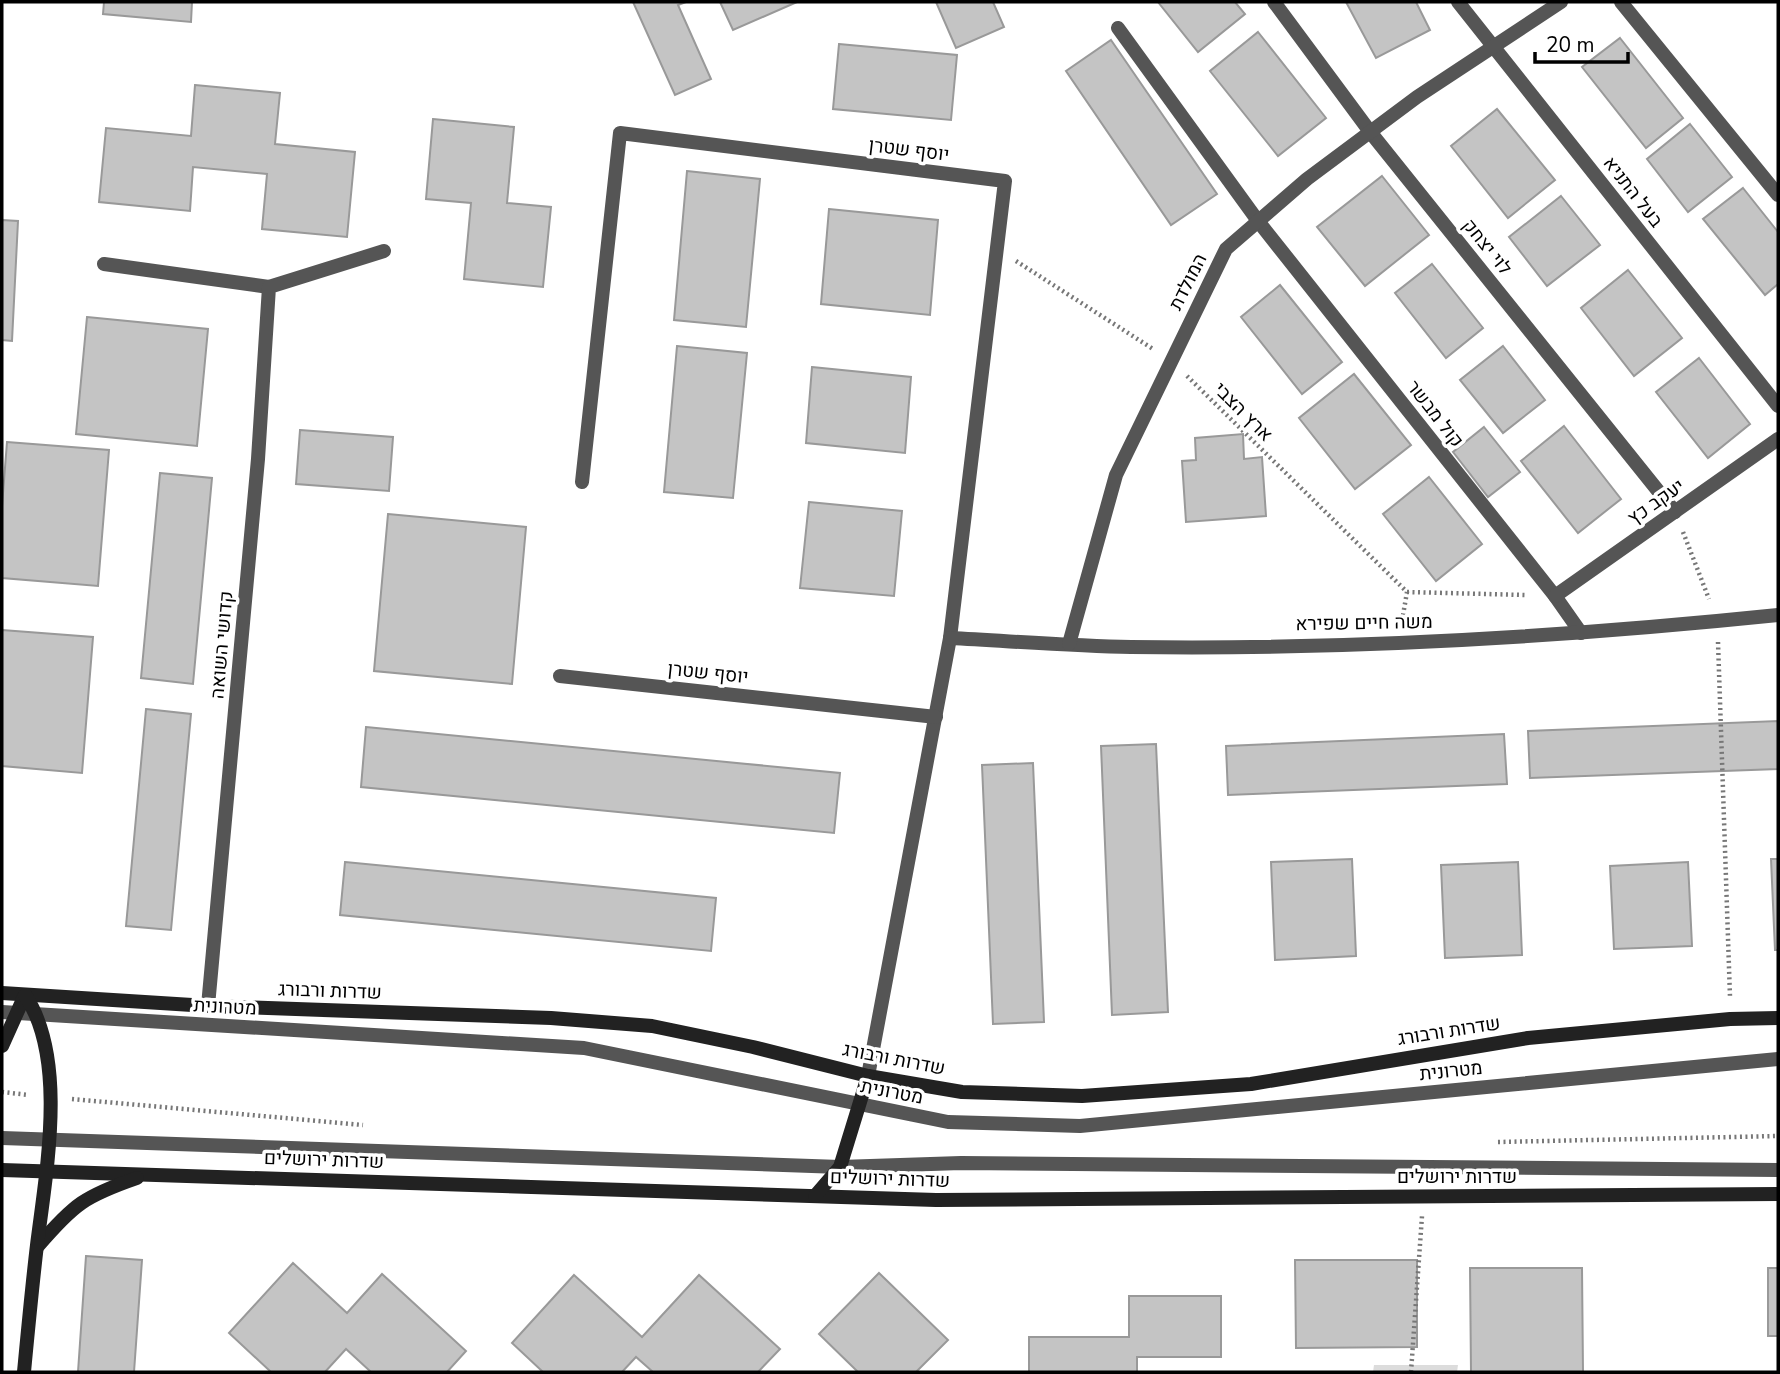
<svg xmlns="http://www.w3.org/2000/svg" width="1780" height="1374" font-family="'Nunito Sans',Heebo,sans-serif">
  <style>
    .green { fill: #dcdcdc }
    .building { fill: #c4c4c4; stroke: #999; stroke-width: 2 }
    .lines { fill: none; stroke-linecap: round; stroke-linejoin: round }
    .path { stroke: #777; stroke-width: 4.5; stroke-dasharray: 2 3.5; stroke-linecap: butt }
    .lane { stroke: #555; stroke-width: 14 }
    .street { stroke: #555; stroke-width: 14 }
    .secondary { stroke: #222; stroke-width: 14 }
    .labels { text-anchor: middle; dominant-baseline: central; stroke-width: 7; stroke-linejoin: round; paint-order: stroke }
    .street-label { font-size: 19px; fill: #000; stroke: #fff }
  </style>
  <rect width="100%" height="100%" fill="#fff"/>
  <polygon class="green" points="1374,1365 1458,1365 1457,1372 1373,1372"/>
  <g class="building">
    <polygon points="104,2 192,2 191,22 103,14"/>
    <polygon points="633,2 686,2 678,5 711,79 675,95"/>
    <polygon points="720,2 797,2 733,30"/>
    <polygon points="936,2 993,2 1004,27 956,48"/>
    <polygon points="1158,2 1235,2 1245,14 1198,52"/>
    <polygon points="1346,2 1416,2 1430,30 1376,58"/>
    <polygon points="1258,32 1326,118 1278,156 1210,71"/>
    <polygon points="1620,38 1683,118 1646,148 1582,67"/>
    <polygon points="1111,40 1217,194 1171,225 1066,71"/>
    <polygon points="839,44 957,55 951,120 833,109"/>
    <polygon points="195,85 280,93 275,144 355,152 347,237 262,229 267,174 193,167 190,211 99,202 106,128 191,136"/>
    <polygon points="1497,109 1555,180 1508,218 1451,146"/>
    <polygon points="433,119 514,127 507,203 551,207 543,287 464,279 471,203 426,199"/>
    <polygon points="1690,124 1732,177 1688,212 1647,159"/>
    <polygon points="687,171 760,179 746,327 674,320"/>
    <polygon points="1382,176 1429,235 1365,286 1317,227"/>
    <polygon points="1743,188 1778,232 1778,284 1765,295 1703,219"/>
    <polygon points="1561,196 1600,245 1547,286 1509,237"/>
    <polygon points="829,209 938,220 930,315 821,304"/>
    <polygon points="2,220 18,221 12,341 2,340"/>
    <polygon points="1432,264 1483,328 1446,358 1395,293"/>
    <polygon points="1628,270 1682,338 1634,376 1581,308"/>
    <polygon points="1280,285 1342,362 1302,394 1241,317"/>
    <polygon points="87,317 208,329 197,446 76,434"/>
    <polygon points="677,346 747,353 733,498 664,492"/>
    <polygon points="1503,346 1545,400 1503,433 1460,380"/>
    <polygon points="1699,358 1750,424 1708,458 1656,392"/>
    <polygon points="812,367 911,377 905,453 806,443"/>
    <polygon points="1354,374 1411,445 1355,489 1299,418"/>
    <polygon points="1564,426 1621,499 1578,533 1521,461"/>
    <polygon points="1484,427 1520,472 1488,497 1453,452"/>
    <polygon points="300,430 393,437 389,491 296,484"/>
    <polygon points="1243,434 1244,459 1262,457 1266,516 1186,522 1182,461 1196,460 1195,438"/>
    <polygon points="7,442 109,450 98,586 2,578 2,506"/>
    <polygon points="160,473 212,478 193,684 141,678"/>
    <polygon points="1429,477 1482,544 1436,581 1383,514"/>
    <polygon points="809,502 902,511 894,596 800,588"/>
    <polygon points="388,514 526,527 512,684 374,671"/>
    <polygon points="2,630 93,637 82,773 2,766"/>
    <polygon points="146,709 191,714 171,930 126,926"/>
    <polygon points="1778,721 1778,769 1530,778 1528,731"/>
    <polygon points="366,727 840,773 834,833 361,787"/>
    <polygon points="1504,734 1507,784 1228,795 1226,746"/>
    <polygon points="1156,744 1168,1012 1112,1015 1101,746"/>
    <polygon points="1033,763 1044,1022 993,1024 982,765"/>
    <polygon points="1352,859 1356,956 1275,960 1271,862"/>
    <polygon points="1771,859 1778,859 1778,950 1775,950"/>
    <polygon points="345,862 716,898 711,951 340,915"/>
    <polygon points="1518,862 1522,955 1445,958 1441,865"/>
    <polygon points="1688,862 1692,946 1614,949 1610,866"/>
    <polygon points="86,1256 142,1260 134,1372 78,1372"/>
    <polygon points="1295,1260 1417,1260 1417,1347 1296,1348"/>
    <polygon points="293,1263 347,1313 382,1274 466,1351 447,1372 371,1372 346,1349 325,1372 271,1372 229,1333"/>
    <polygon points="1470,1268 1582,1268 1583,1372 1471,1372"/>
    <rect x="1768" y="1268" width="10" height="68"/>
    <polygon points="879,1273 948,1340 916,1372 858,1372 819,1334"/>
    <polygon points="574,1275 642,1337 699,1275 780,1349 758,1372 653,1372 636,1357 622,1372 543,1372 512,1343"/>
    <polygon points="1129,1296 1221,1296 1221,1357 1137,1357 1137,1372 1029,1372 1029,1337 1129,1337"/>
  </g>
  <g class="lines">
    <g class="path">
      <polyline points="1016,261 1153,349"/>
      <polyline points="1187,376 1407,592 1402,621"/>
      <polyline points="1683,532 1709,599"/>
      <polyline points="1407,592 1526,595"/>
      <polyline points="1718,642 1730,997"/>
      <polyline points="2,1092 29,1095"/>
      <polyline points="72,1099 363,1125"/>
      <polyline points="1498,1142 1778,1136"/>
      <polyline points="1411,1372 1422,1216"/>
    </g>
    <g class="lane">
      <polyline points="1274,2 1371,133 1675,512"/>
      <polyline points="1458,2 1778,406"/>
      <polyline points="1621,2 1778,195"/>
      <polyline points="1118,28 1258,221 1555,596 1581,633"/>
      <polyline points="1555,596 1778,439"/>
      <polyline points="2,1012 584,1048 948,1122 1080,1126 1778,1059"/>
      <polyline points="2,1138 840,1167 961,1163 1778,1170"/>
    </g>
    <g class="street">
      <polyline points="104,264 269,287"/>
      <polyline points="582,482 620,133 1005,181 950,638 868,1076"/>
      <path d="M950 638C1010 641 1071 646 1131 647 1347 650 1564 637 1778 615"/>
      <polyline points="1069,644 1116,475 1226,249 1307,179 1417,97 1561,2"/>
      <polyline points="560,676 936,717"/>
      <polyline points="208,1006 258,459 269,287 384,251"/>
    </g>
    <g class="secondary">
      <polyline points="2,993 208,1006 551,1018 652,1026 753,1047 868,1076 962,1092 1082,1096 1251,1084 1528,1038 1730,1019 1778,1018"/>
      <polyline points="2,1046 25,995"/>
      <polyline points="2,1170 936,1200 1778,1194"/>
      <polyline points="815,1196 840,1167 868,1076"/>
      <path d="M38 1246C74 1204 85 1196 137 1178"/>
      <path d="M24 1372C28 1330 32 1287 37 1245 46 1172 68 1059 25 995"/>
    </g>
  </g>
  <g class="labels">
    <g class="street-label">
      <text transform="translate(909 150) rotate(7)">יוסף שטרן</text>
      <text transform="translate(1633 192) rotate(52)">בעל התניא</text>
      <text transform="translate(1487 247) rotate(51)">לוי יצחק</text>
      <text transform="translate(1188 282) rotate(-63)">המולדת</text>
      <text transform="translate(1243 412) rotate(45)">ארץ הצבי</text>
      <text transform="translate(1435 414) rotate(52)">קול מבשר</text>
      <text transform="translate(1656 502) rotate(-35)">יעקב כץ</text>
      <text transform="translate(1364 623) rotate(-1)">משה חיים שפירא</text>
      <text transform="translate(222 645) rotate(-85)">קדושי השואה</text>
      <text transform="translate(708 673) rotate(6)">יוסף שטרן</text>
      <text transform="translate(330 991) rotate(2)">שדרות ורבורג</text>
      <text transform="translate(225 1007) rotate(3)">מטרונית</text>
      <text transform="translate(1449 1031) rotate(-9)">שדרות ורבורג</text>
      <text transform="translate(894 1059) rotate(11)">שדרות ורבורג</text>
      <text transform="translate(1451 1071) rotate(-6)">מטרונית</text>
      <text transform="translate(892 1092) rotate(11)">מטרונית</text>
      <text transform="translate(324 1160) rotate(2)">שדרות ירושלים</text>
      <text x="1457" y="1177">שדרות ירושלים</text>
      <text transform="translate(890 1179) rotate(2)">שדרות ירושלים</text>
    </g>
  </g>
  <rect width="1780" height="1374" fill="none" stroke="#000000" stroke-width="7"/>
  <path d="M1535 52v10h93v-10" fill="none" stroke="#000000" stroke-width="3.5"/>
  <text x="1546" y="52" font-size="21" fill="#000000" stroke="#ffffff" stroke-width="5" paint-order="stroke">20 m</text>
</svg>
